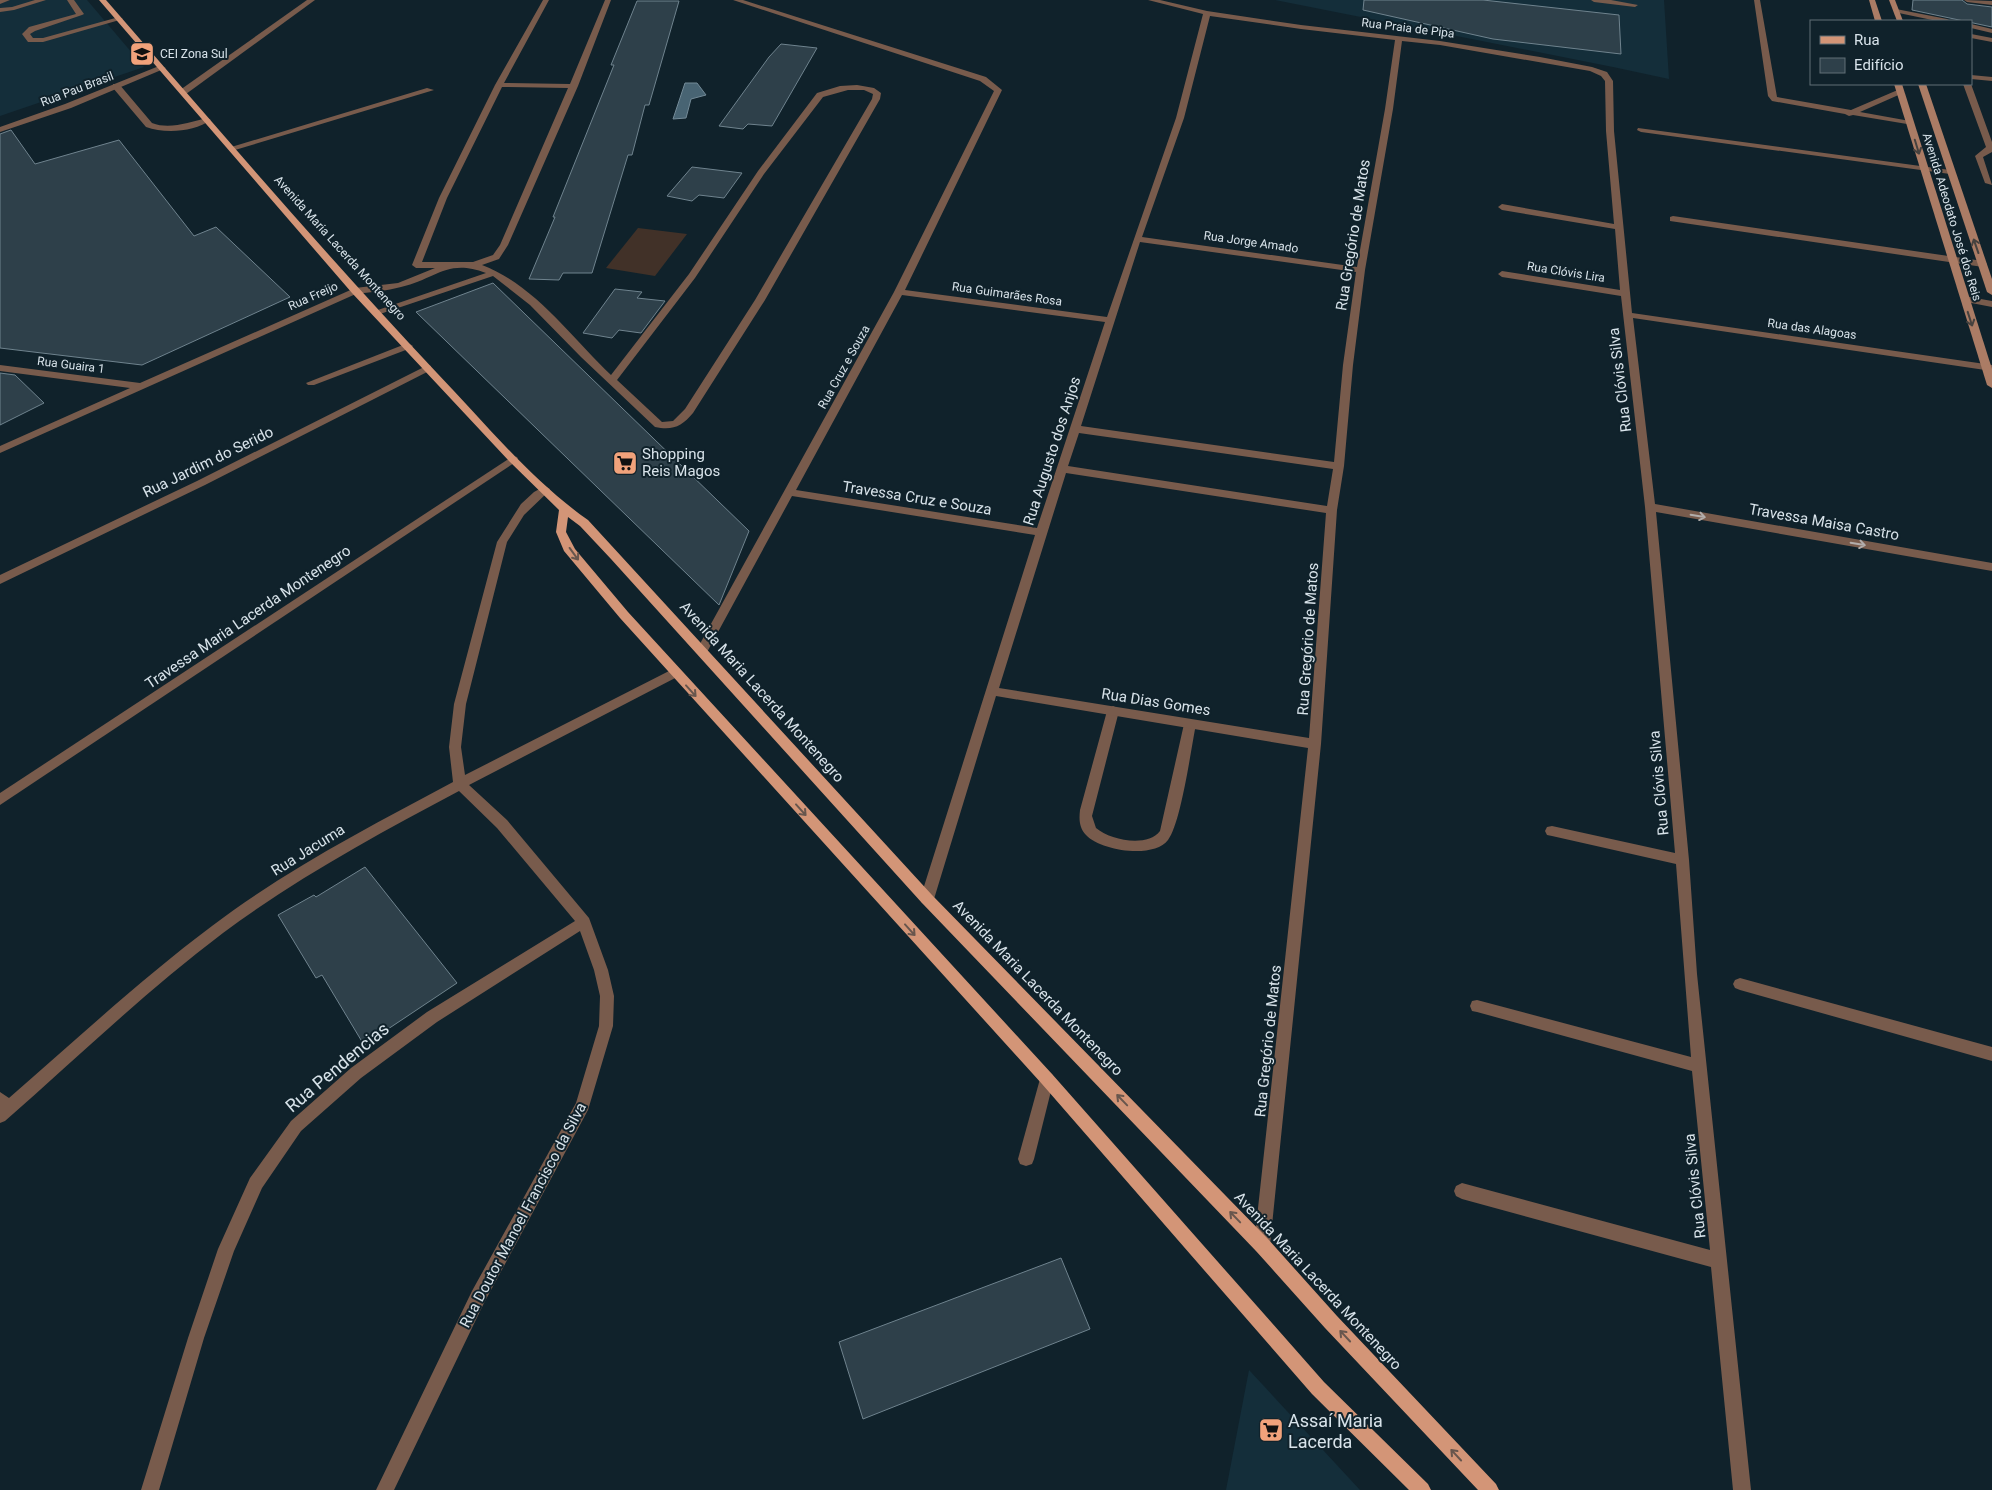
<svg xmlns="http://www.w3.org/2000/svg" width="1992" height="1490" font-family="Roboto,sans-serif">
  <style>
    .built { fill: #142e3a }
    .green { fill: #413128 }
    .water { fill: #486473; stroke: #738a97 }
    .building { fill: #2e404a; stroke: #6f838e }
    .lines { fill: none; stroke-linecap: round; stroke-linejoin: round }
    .lane { fill: #785b4c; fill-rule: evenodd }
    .street { fill: #785b4c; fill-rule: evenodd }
    .secondary { fill: #ab7c65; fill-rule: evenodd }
    .primary { fill: #d39577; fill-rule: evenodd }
    .oneway { stroke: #46423f }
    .oneway2 { stroke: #b2adab }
    .oneway3 { stroke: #68564d }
    .labels { text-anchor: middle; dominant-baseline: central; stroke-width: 4; stroke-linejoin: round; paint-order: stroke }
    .far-street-label { font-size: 12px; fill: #d8e3ea; stroke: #10222b }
    .far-poi-label { font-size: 12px; fill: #d8e3ea; stroke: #10222b; text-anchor: start }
    .street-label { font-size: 15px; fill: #d8e3ea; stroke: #10222b }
    .poi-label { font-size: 15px; fill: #d8e3ea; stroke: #10222b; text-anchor: start }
    .near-street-label { font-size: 18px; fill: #d8e3ea; stroke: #10222b }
    .near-poi-label { font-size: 18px; fill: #d8e3ea; stroke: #10222b; text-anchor: start }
  </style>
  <rect width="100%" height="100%" fill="#10222b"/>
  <g class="built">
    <polygon points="10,0 87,0 144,67 0,116 0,3"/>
    <polygon points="1275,0 1664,0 1669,79 1613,67"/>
    <polygon points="1249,1370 1360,1490 1226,1490"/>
  </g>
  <polygon class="green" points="638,228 687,234 655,276 606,268"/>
  <polygon class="water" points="685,83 697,83 706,95 691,99 686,118 673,119"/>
  <g class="building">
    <polygon points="1364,0 1483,0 1619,15 1621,54 1493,39 1363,10"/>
    <polygon points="1913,0 1962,0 1967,4 1992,7 1992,27 1912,10"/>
    <polygon points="637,1 679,1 649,105 645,105 632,155 628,155 592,273 563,273 559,280 529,279 555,217 553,217 614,65 611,65"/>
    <polygon points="781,44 817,48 772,126 748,124 743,129 719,126 769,57"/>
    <polygon points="11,130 35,164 119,140 194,236 216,227 290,297 142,365 0,348 0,134"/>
    <polygon points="692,167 742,173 724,198 699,195 692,201 667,196"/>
    <polygon points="493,283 749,531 719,605 416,312"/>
    <polygon points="615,289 642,292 637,298 665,301 641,333 619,330 612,338 583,333"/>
    <polygon points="0,373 15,375 44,403 0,425"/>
    <polygon points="365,867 457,983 364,1045 322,975 316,978 278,915 314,895 316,897"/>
    <polygon points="1061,1258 1090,1329 863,1419 839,1342"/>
  </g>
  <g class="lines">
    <g class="lane">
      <polygon points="35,0 46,0 14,10 0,12 0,8 12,7"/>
      <polygon points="67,0 74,0 84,14 82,15 35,31 30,34 33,38 43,38 119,17 123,19 43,42 28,42 22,34 29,27 76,14"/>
      <path d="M543 0H549L504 83 570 84 605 0H611L578 86 508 245 499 259 482 265C535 285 571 337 611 375L689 274 758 171 817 93 840 86 857 85 874 88 881 93 880 99 765 300 693 413C682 426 673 431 655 427L581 357 530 305 493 276 380 314H374L372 312 486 273C447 258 436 279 401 287 387 291 370 292 355 294L350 291 355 288 398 283 435 268H416L412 265 439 198 495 85ZM502 87 568 88 500 245 493 255 473 262H422L447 198ZM848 90H864L873 94 872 99 755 300 685 409 673 421 662 422 617 380 695 278 764 174 823 97Z"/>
      <polygon points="1591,0 1611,0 1638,5 1635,7 1594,2"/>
      <polygon points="1754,0 1760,0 1777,97 1851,110 1900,89 1903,89 1903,93 1860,112 1910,121 1914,123 1913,125 1853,115 1849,116 1845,114 1772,101 1768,96"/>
      <polygon points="1964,0 1992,1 1992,5 1967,2"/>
      <polygon points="1896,9 1947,19 1951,21 1937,21 1894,12 1894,10"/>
      <polygon points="1971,24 1992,29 1992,33 1971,28"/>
      <polygon points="1971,34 1992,38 1992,42 1971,38"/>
      <polygon points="1971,75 1992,77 1992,81 1971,79"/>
      <path d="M113 84H119L152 123C170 130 189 122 207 118L211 120C194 132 165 134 146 127L113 88Z"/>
      <polygon points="1963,84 1971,84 1992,142 1992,152 1983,157 1992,185 1985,183 1975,156 1986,147"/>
      <polygon points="408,343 413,346 411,348 314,385 308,385 306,383"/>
      <path d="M1113 706 1117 708 1119 711 1092 816 1096 828C1110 840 1147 848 1160 831L1184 724 1186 721H1194L1196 724C1191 749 1181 823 1168 840 1154 859 1101 851 1086 835 1079 828 1079 819 1080 810L1107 711 1109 708Z"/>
      <polygon points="1047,1072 1052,1074 1054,1079 1034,1159 1032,1164 1026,1166 1020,1164 1018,1159 1040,1079 1042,1074"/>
    </g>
    <g class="street">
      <polygon points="0,0 10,0 0,4"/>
      <polygon points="307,0 315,0 186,94 180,94 180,90"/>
      <path d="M733 0H743L986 77 1002 90 905 290 1107 317 1176 118 1203 14 1148 0H1160L1207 11 1301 25 1440 41 1540 57 1592 67 1607 72 1613 81 1614 131 1632 313 1992 365V371L1633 318 1655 504 1992 563V571L1656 512 1689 860 1697 974 1751 1490H1733L1711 1267 1462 1199 1456 1196 1454 1191 1456 1186 1462 1183 1710 1250 1692 1071 1477 1012 1472 1011 1470 1006 1472 1001 1477 1000 1691 1057 1676 864 1552 836 1547 835 1545 831 1547 827 1552 826 1675 853 1645 507 1621 296 1502 277 1498 274 1502 271 1620 290 1615 229 1502 210 1498 207 1502 204 1614 224 1606 131 1605 81 1601 76 1590 71 1440 45 1402 41 1393 109 1365 270 1353 365 1344 466 1337 510 1321 744 1270 1245 1268 1251 1262 1253 1256 1251 1254 1245 1308 748 996 696 934 899 932 903 927 905 922 903 920 899 1035 535 792 496 706 654H698L696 651 894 292 994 91 980 81ZM1210 16 1301 29 1395 40 1385 109 1357 267 1142 237 1184 118ZM1140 242 1356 272 1343 365 1334 462 1081 426ZM902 295 1105 322 1037 528 796 490ZM1079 433 1333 469 1327 506 1068 466ZM1066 473 1326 513 1309 738 999 688Z"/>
      <polygon points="159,66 166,68 71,108 0,132 0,127 65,104"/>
      <polygon points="427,88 434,90 235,150 228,148"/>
      <polygon points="1638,128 1950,170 1954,172 1950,174 1641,132 1637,130"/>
      <polygon points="1673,216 1983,261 1987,264 1983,267 1670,221 1670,217"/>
      <polygon points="355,288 360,291 358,293 0,453 0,446 130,388 0,371 0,365 140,383"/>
      <polygon points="1964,296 1992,301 1992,307 1961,301 1961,297"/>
      <polygon points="428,365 431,366 431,370 205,485 0,584 0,575 197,481"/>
      <polygon points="513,456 517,457 518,459 517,461 0,805 0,793"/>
      <path d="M545 486 550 489 549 491 524 515 507 542 466 704 461 747 465 775 671 670 675 669 681 673 679 676 469 785 507 820 589 918 608 970 614 996 613 1026 588 1110 484 1303 394 1490H376L472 1291 576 1103 599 1026 600 996 594 970 580 931 437 1022 361 1078 301 1131 262 1188 234 1251 204 1338 159 1490H141L188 1338 218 1249 250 1178 291 1121 351 1068 427 1012 575 921 497 828 459 791C378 834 297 878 223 933 146 991 77 1058 5 1121L0 1123V1092L9 1098C76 1040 141 979 212 926 287 869 371 826 453 782L449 747 454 704 497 542 521 504 534 492Z"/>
      <polygon points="1740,978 1992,1047 1992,1061 1740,990 1735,988 1733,984 1735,980"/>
    </g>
    <g class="secondary">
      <polygon points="1869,0 1875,0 1882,21 1875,21"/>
      <polygon points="1889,0 1895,0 1903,21 1897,21"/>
      <polygon points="1894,84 1902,84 1992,369 1992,388 1987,385"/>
      <polygon points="1918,84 1926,84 1992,279 1992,295 1987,292"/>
    </g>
    <path class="primary" d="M99 0H106C215 125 323 252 437 373 484 422 532 481 588 520L932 895 1268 1239 1337 1316 1496 1484 1499 1490H1478L1325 1328 1256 1251 922 903 611 559 580 526 568 517 566 532 575 549 628 612 1052 1074 1324 1382 1428 1484 1431 1490H1409L1312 1394 1042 1084 620 618 564 551 556 532 559 510 509 461 352 293Z"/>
  </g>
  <defs><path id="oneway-shaft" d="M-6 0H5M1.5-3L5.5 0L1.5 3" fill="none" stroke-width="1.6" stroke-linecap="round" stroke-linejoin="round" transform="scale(1.25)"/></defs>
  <g class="oneway">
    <use href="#oneway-shaft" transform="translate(1917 147) rotate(73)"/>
    <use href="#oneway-shaft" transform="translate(1976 246) rotate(-109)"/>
    <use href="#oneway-shaft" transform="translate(1970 319) rotate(72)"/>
  </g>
  <g class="oneway2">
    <use href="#oneway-shaft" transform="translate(1698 516) rotate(10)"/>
    <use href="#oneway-shaft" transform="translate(1858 544) rotate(10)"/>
  </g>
  <g class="oneway3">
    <use href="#oneway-shaft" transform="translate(574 554) rotate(54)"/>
    <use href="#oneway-shaft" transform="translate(691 691) rotate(48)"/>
    <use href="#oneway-shaft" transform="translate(801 810) rotate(48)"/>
    <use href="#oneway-shaft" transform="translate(910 930) rotate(48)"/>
    <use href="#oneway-shaft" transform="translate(1122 1100) rotate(-134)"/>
    <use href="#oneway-shaft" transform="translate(1235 1217) rotate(-134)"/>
    <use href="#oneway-shaft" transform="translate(1345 1336) rotate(-133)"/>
    <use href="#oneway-shaft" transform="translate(1456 1455) rotate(-133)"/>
  </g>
  <defs>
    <symbol id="school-square" viewBox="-11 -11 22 22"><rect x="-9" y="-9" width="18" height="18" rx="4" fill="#f1a27b" stroke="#10222b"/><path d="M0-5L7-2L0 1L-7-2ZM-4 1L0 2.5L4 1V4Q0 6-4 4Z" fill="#111"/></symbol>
    <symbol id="supermarket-square" viewBox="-11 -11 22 22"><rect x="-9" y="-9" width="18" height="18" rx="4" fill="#f1a27b" stroke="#10222b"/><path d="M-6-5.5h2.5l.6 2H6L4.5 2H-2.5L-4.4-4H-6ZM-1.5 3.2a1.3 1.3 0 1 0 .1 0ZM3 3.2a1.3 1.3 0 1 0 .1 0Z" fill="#111"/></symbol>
  </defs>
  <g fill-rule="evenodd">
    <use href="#school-square" x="128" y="40" width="28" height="28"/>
    <use href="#supermarket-square" x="611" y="449" width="28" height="28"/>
    <use href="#supermarket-square" x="1257" y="1416" width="28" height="28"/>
  </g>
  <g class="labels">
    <g class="far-street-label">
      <text transform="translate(1408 28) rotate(7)">Rua Praia de Pipa</text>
      <text transform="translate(77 89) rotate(-21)">Rua Pau Brasil</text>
      <text transform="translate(1952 217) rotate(73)">Avenida Adeodato José dos Reis</text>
      <text transform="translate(1251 242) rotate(8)">Rua Jorge Amado</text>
      <text transform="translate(340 248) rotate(48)">Avenida Maria Lacerda Montenegro</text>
      <text transform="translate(1566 272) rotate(9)">Rua Clóvis Lira</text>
      <text transform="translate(1007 294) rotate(8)">Rua Guimarães Rosa</text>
      <text transform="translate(313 296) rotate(-24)">Rua Freijo</text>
      <text transform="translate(1812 329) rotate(8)">Rua das Alagoas</text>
      <text transform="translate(71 365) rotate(7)">Rua Guaira 1</text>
      <text transform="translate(844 367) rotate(-61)">Rua Cruz e Souza</text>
    </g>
    <g class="far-poi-label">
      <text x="160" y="54">CEI Zona Sul</text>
    </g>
    <g class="street-label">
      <text transform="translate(1353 235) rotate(-81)">Rua Gregório de Matos</text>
      <text transform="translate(1620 380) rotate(-97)">Rua Clóvis Silva</text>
      <text transform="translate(1052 451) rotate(-72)">Rua Augusto dos Anjos</text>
      <text transform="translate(208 462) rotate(-26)">Rua Jardim do Serido</text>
      <text transform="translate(917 498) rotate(9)">Travessa Cruz e Souza</text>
      <text transform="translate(1824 522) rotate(10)">Travessa Maisa Castro</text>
      <text transform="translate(248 617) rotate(-34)">Travessa Maria Lacerda Montenegro</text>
      <text transform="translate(1308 639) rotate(-86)">Rua Gregório de Matos</text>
      <text transform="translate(762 692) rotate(48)">Avenida Maria Lacerda Montenegro</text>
      <text transform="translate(1156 702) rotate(9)">Rua Dias Gomes</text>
      <text transform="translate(1659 783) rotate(-95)">Rua Clóvis Silva</text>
      <text transform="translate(308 850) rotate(-32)">Rua Jacuma</text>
      <text transform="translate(1038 988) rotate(46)">Avenida Maria Lacerda Montenegro</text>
      <text transform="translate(1268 1041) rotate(-84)">Rua Gregório de Matos</text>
      <text transform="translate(1695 1186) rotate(-96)">Rua Clóvis Silva</text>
      <text transform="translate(523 1215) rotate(-62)">Rua Doutor Manoel Francisco da Silva</text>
      <text transform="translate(1318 1281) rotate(47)">Avenida Maria Lacerda Montenegro</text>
    </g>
    <g class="poi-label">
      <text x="642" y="454">Shopping<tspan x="642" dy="17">Reis Magos</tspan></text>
    </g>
    <g class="near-street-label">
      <text transform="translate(337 1067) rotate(-40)">Rua Pendencias</text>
    </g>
    <g class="near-poi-label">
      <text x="1288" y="1420">Assaí Maria<tspan x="1288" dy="21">Lacerda</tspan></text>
    </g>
  </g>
  <rect x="1810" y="20" width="162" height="65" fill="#10222b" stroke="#606f77"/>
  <rect x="1820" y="36" width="25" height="8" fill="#d39577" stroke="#606f77"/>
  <text x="1854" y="45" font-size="15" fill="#d8e3ea">Rua</text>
  <rect x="1820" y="58" width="25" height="15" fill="#2e404a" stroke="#606f77"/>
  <text x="1854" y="70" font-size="15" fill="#d8e3ea">Edifício</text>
</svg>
